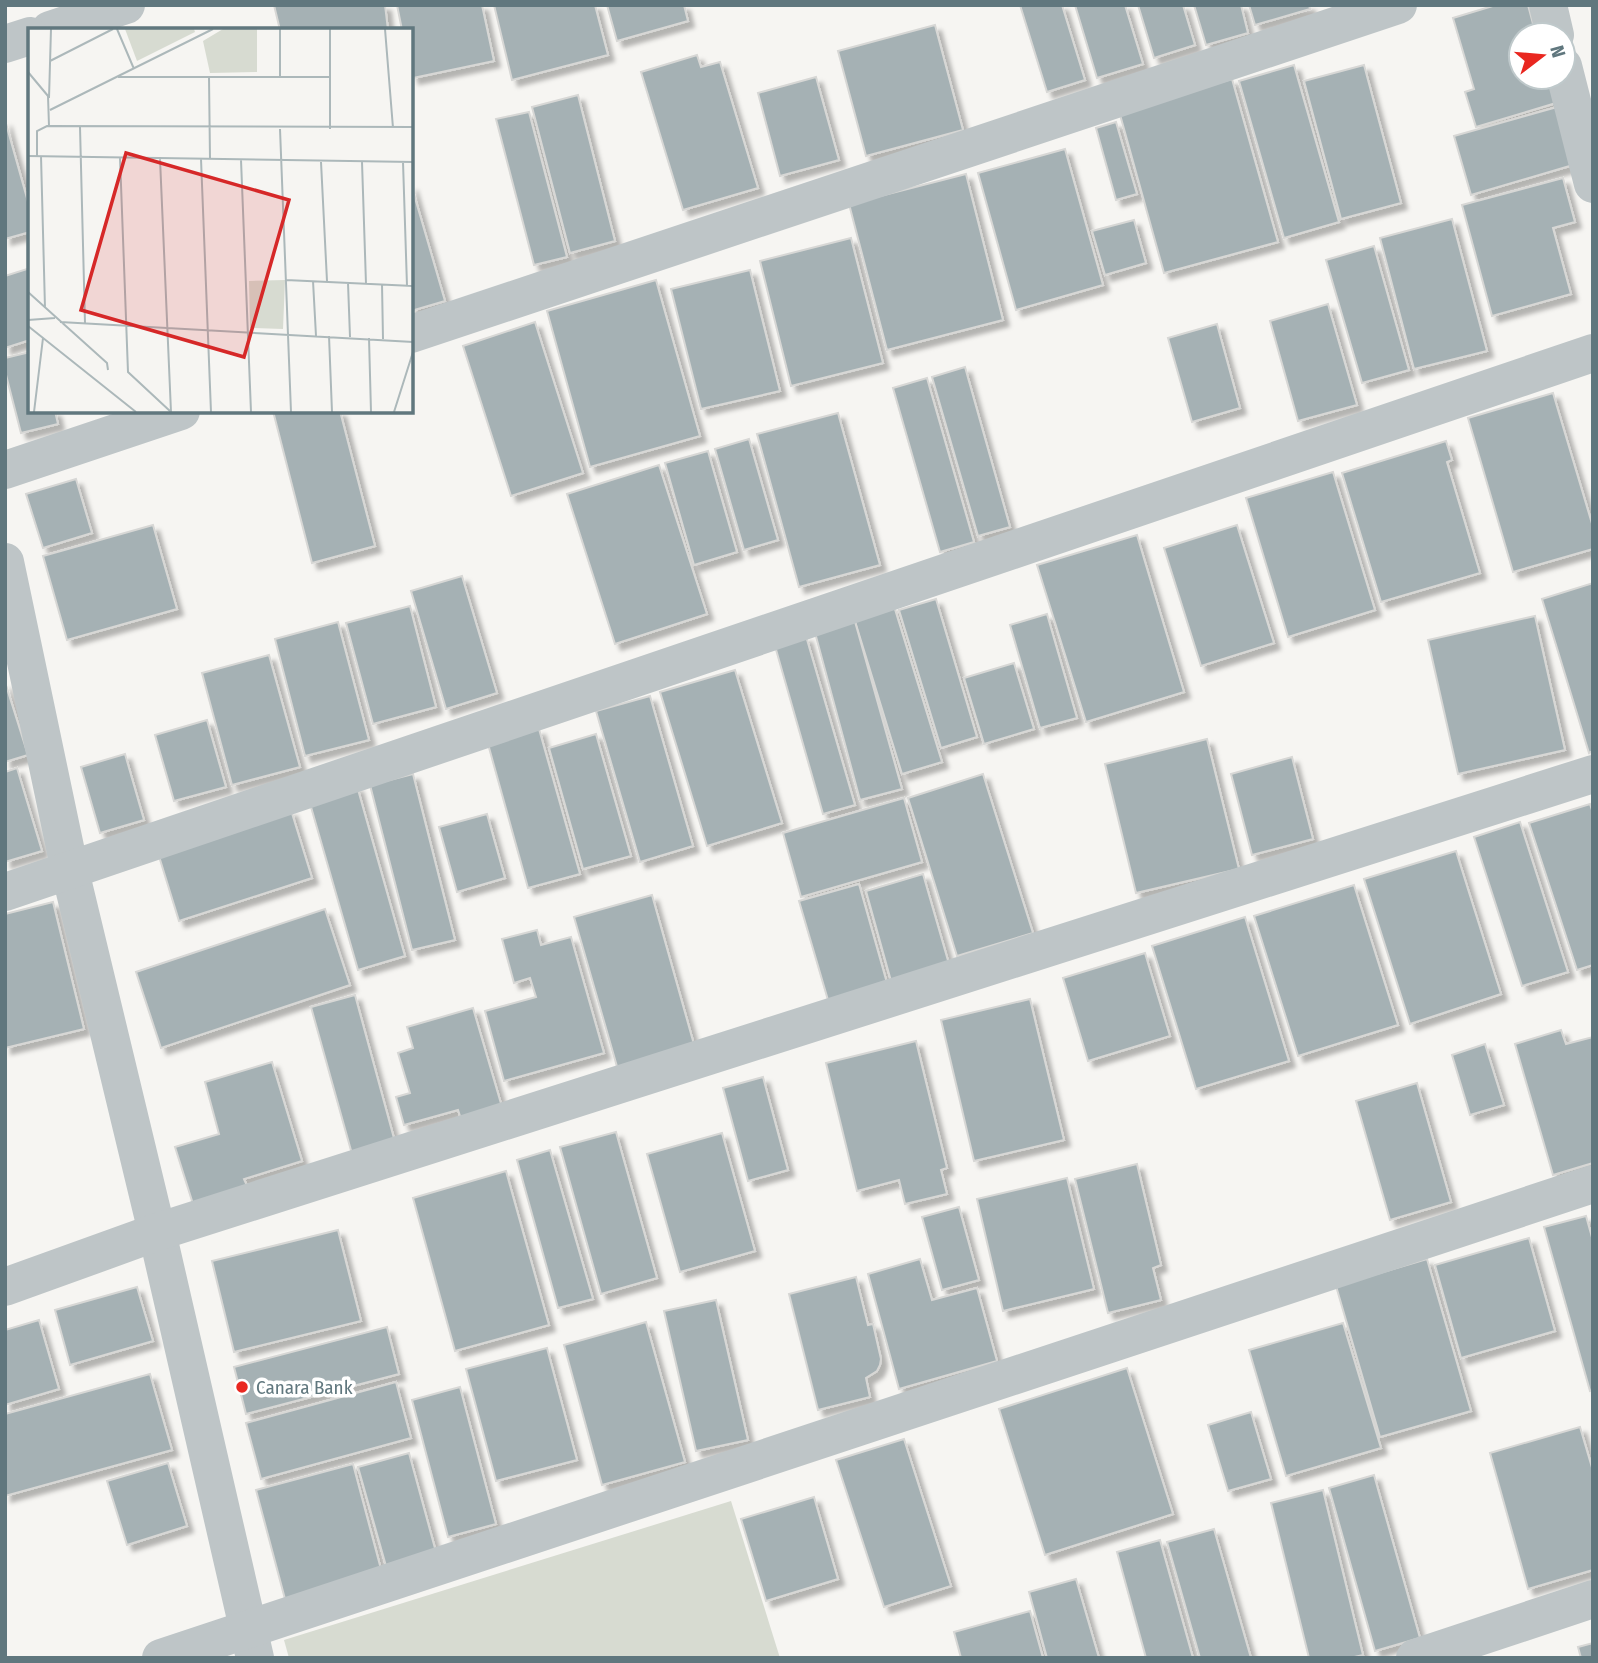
<svg xmlns="http://www.w3.org/2000/svg" width="1598" height="1663" font-family="'Fira Sans Condensed',sans-serif">
  <style>
    .green { fill: #d7dbd1 }
    .building { fill: #a5b1b4; stroke: #d7d7d5; stroke-width: 2; filter: url(#shadow) }
    .lines { fill: none; stroke-linecap: round; stroke-linejoin: round }
    .minor { stroke: #bec5c7; stroke-width: 38 }
    .poi-dot { fill: #e92720; stroke: #fff; stroke-width: 2.5 }
    .labels { text-anchor: middle; dominant-baseline: central; stroke-width: 7; stroke-linejoin: round; paint-order: stroke }
    .poi-label { font-size: 19px; fill: #60777e; stroke: #fff; text-anchor: start }
    .inset-road { fill: none; stroke: #acb8ba; stroke-width: 2 }
    .view { fill: #d62828; fill-opacity: 0.15; stroke: #d62828; stroke-width: 3.5 }
    .inset-edge { fill: none; stroke: #60777e; stroke-width: 3.5 }
  </style>
  <defs>
    <filter id="shadow"><feDropShadow dx="6" dy="6" stdDeviation="2" flood-color="#0004"/></filter>
  </defs>
  <rect width="100%" height="100%" fill="#f6f5f2"/>
  <polygon class="green" points="731,1501 780,1658 289,1658 284,1640"/>
  <g class="building">
    <polygon points="274,5 385,5 388,30 280,30"/>
    <polygon points="397,5 482,5 494,61 413,78 411,70 411,30 402,30"/>
    <polygon points="494,5 595,5 608,55 512,80"/>
    <polygon points="607,5 684,5 688,21 617,41"/>
    <polygon points="1020,5 1062,5 1085,80 1047,92"/>
    <polygon points="1075,5 1125,5 1143,64 1097,78"/>
    <polygon points="1138,5 1183,5 1195,45 1154,58"/>
    <polygon points="1194,5 1241,5 1248,33 1206,45"/>
    <polygon points="1249,5 1309,5 1310,9 1255,25"/>
    <polygon points="1496,5 1528,5 1536,35 1521,35 1521,77 1549,77 1556,103 1476,127 1465,92 1474,89 1453,18"/>
    <polygon points="935,25 963,130 866,156 838,51"/>
    <polygon points="697,55 701,67 720,62 758,188 683,210 641,72"/>
    <polygon points="1294,65 1339,222 1284,238 1239,81"/>
    <polygon points="1364,65 1401,203 1341,219 1304,81"/>
    <polygon points="816,77 839,160 780,176 758,93"/>
    <polygon points="1232,79 1278,242 1164,273 1119,111"/>
    <polygon points="578,95 615,241 570,253 532,107"/>
    <polygon points="1557,107 1573,165 1471,195 1454,136"/>
    <polygon points="529,112 567,257 534,265 496,119"/>
    <polygon points="5,120 30,209 30,232 5,239"/>
    <polygon points="1116,122 1137,194 1116,200 1096,128"/>
    <polygon points="1065,149 1103,285 1016,310 978,173"/>
    <polygon points="966,174 1003,320 887,350 849,204"/>
    <polygon points="1563,178 1575,222 1553,228 1571,294 1492,316 1462,205"/>
    <polygon points="411,184 445,301 411,311"/>
    <polygon points="1452,219 1487,351 1414,369 1380,238"/>
    <polygon points="1134,220 1146,263 1105,275 1092,231"/>
    <polygon points="851,238 883,363 791,386 760,261"/>
    <polygon points="1374,246 1409,370 1362,383 1326,260"/>
    <polygon points="30,268 30,340 5,348 5,276"/>
    <polygon points="750,270 780,391 701,409 671,289"/>
    <polygon points="656,280 700,436 590,467 547,311"/>
    <polygon points="1328,304 1357,405 1298,421 1270,321"/>
    <polygon points="535,322 583,473 511,496 463,346"/>
    <polygon points="1217,324 1240,408 1192,422 1168,338"/>
    <polygon points="30,352 30,411 55,411 58,424 21,433 5,371 5,358"/>
    <polygon points="965,367 1010,527 978,536 932,377"/>
    <polygon points="927,378 974,542 940,552 893,388"/>
    <polygon points="1553,393 1593,527 1593,549 1513,572 1468,418"/>
    <polygon points="273,411 340,411 375,546 312,563"/>
    <polygon points="838,413 880,565 799,587 757,434"/>
    <polygon points="749,439 778,540 744,550 715,449"/>
    <polygon points="1446,441 1452,460 1447,462 1480,573 1381,602 1342,473"/>
    <polygon points="708,451 737,552 694,565 665,463"/>
    <polygon points="659,465 707,614 615,644 567,494"/>
    <polygon points="1333,472 1375,610 1288,637 1246,498"/>
    <polygon points="76,479 92,533 43,548 26,494"/>
    <polygon points="153,525 177,609 67,640 43,556"/>
    <polygon points="1237,525 1274,643 1201,666 1164,548"/>
    <polygon points="1137,535 1184,692 1086,722 1037,565"/>
    <polygon points="462,576 497,693 446,709 411,591"/>
    <polygon points="1593,583 1593,751 1589,753 1542,599"/>
    <polygon points="936,599 977,737 941,748 899,610"/>
    <polygon points="410,606 436,707 373,724 346,623"/>
    <polygon points="894,606 942,762 902,774 854,618"/>
    <polygon points="1047,614 1077,718 1040,728 1010,625"/>
    <polygon points="1535,616 1565,750 1458,774 1428,640"/>
    <polygon points="854,618 902,789 860,800 814,629"/>
    <polygon points="338,622 369,740 305,756 275,639"/>
    <polygon points="806,636 855,805 823,814 775,646"/>
    <polygon points="269,655 300,767 232,785 202,673"/>
    <polygon points="1014,663 1034,729 984,744 964,678"/>
    <polygon points="735,670 782,823 707,846 660,692"/>
    <polygon points="5,682 28,755 5,762"/>
    <polygon points="650,696 693,846 640,862 596,711"/>
    <polygon points="207,720 226,787 174,801 155,735"/>
    <polygon points="539,729 580,874 528,888 488,744"/>
    <polygon points="596,734 631,856 583,869 549,748"/>
    <polygon points="1207,739 1239,869 1136,893 1105,764"/>
    <polygon points="125,754 144,820 100,833 81,767"/>
    <polygon points="1292,757 1313,839 1252,855 1231,774"/>
    <polygon points="17,768 42,851 5,862 5,772"/>
    <polygon points="413,774 455,940 412,950 370,785"/>
    <polygon points="983,774 1033,933 957,956 908,798"/>
    <polygon points="357,786 405,956 358,970 309,800"/>
    <polygon points="904,798 922,862 801,897 783,833"/>
    <polygon points="1590,804 1593,813 1593,965 1577,970 1529,823"/>
    <polygon points="291,810 312,878 179,921 158,853"/>
    <polygon points="487,814 505,878 457,892 439,827"/>
    <polygon points="1520,822 1568,972 1522,986 1474,837"/>
    <polygon points="1456,851 1501,994 1410,1024 1364,879"/>
    <polygon points="923,874 949,964 891,981 866,891"/>
    <polygon points="859,884 887,983 828,1000 799,901"/>
    <polygon points="1354,885 1398,1025 1298,1056 1254,916"/>
    <polygon points="652,895 695,1048 618,1070 574,917"/>
    <polygon points="53,902 84,1029 5,1048 5,914"/>
    <polygon points="325,909 350,985 161,1048 136,972"/>
    <polygon points="1245,917 1289,1061 1196,1089 1152,946"/>
    <polygon points="537,930 541,945 571,937 604,1053 504,1081 485,1011 536,997 530,978 514,983 502,939"/>
    <polygon points="1145,953 1170,1036 1088,1061 1063,978"/>
    <polygon points="355,995 395,1142 352,1154 311,1007"/>
    <polygon points="1030,999 1064,1140 974,1161 941,1020"/>
    <polygon points="473,1008 502,1107 461,1119 458,1110 404,1125 396,1097 410,1093 398,1053 413,1048 407,1027"/>
    <polygon points="1561,1030 1566,1044 1593,1037 1593,1163 1553,1175 1515,1044"/>
    <polygon points="916,1041 947,1168 941,1170 947,1194 905,1204 899,1180 857,1191 826,1063"/>
    <polygon points="1485,1044 1504,1105 1470,1115 1452,1055"/>
    <polygon points="272,1062 302,1161 244,1179 248,1188 193,1204 175,1147 219,1134 205,1082"/>
    <polygon points="763,1077 788,1170 748,1181 723,1088"/>
    <polygon points="1417,1083 1451,1202 1390,1220 1356,1101"/>
    <polygon points="616,1132 657,1278 601,1294 560,1147"/>
    <polygon points="722,1133 755,1251 680,1272 647,1154"/>
    <polygon points="550,1150 593,1299 558,1308 517,1160"/>
    <polygon points="1137,1164 1161,1265 1153,1268 1161,1300 1108,1313 1075,1179"/>
    <polygon points="506,1171 549,1325 455,1351 413,1198"/>
    <polygon points="1067,1178 1094,1289 1003,1311 977,1199"/>
    <polygon points="959,1207 979,1280 942,1290 922,1217"/>
    <polygon points="1586,1216 1593,1241 1593,1390 1590,1391 1544,1227"/>
    <polygon points="338,1230 361,1321 234,1352 212,1261"/>
    <polygon points="1529,1238 1555,1331 1461,1358 1435,1265"/>
    <polygon points="920,1259 932,1300 977,1288 997,1361 899,1389 868,1274"/>
    <polygon points="1427,1259 1471,1411 1380,1437 1336,1286"/>
    <polygon points="856,1277 868,1325 873,1324 881,1359 880,1365 877,1371 866,1378 870,1397 818,1410 789,1294"/>
    <polygon points="137,1287 153,1341 70,1365 55,1310"/>
    <polygon points="716,1300 748,1440 696,1451 664,1311"/>
    <polygon points="39,1320 59,1389 5,1405 5,1330"/>
    <polygon points="646,1322 685,1462 602,1485 564,1345"/>
    <polygon points="1343,1323 1381,1448 1286,1476 1249,1350"/>
    <polygon points="387,1327 399,1374 246,1414 234,1367"/>
    <polygon points="547,1348 577,1460 496,1481 466,1369"/>
    <polygon points="1127,1368 1173,1514 1045,1555 999,1409"/>
    <polygon points="150,1374 172,1450 5,1496 5,1414"/>
    <polygon points="396,1382 411,1438 261,1479 246,1423"/>
    <polygon points="460,1387 496,1524 448,1537 412,1400"/>
    <polygon points="1251,1412 1271,1479 1228,1491 1208,1425"/>
    <polygon points="1580,1427 1593,1471 1593,1570 1528,1589 1490,1453"/>
    <polygon points="904,1439 951,1586 884,1607 836,1460"/>
    <polygon points="409,1453 436,1552 386,1566 358,1467"/>
    <polygon points="168,1463 187,1526 127,1545 107,1481"/>
    <polygon points="353,1464 382,1573 285,1599 256,1490"/>
    <polygon points="1374,1475 1420,1638 1375,1651 1329,1488"/>
    <polygon points="1323,1490 1363,1655 1350,1658 1309,1658 1271,1503"/>
    <polygon points="814,1497 838,1579 766,1601 741,1519"/>
    <polygon points="1214,1529 1251,1658 1200,1658 1167,1542"/>
    <polygon points="1160,1540 1193,1658 1146,1658 1117,1552"/>
    <polygon points="1076,1579 1099,1658 1047,1658 1029,1592"/>
    <polygon points="1030,1611 1043,1658 961,1658 954,1632"/>
    <polygon points="1593,1643 1593,1658 1581,1658 1578,1647"/>
  </g>
  <g class="lines">
    <g class="minor">
      <polyline points="1548,5 1555,35"/>
      <polyline points="50,30 126,5"/>
      <polyline points="5,44 30,36"/>
      <polyline points="1563,66 1593,184"/>
      <polyline points="411,334 1398,5"/>
      <polyline points="5,470 181,411"/>
      <polyline points="5,562 70,871 157,1232 255,1658"/>
      <polyline points="5,892 1593,353"/>
      <polyline points="5,1287 157,1232 1593,774"/>
      <polyline points="161,1658 1593,1184"/>
      <polyline points="1415,1658 1593,1599"/>
    </g>
  </g>
  <circle class="poi-dot" cx="242" cy="1387" r="7"/>
  <g class="labels">
    <g class="poi-label">
      <text x="256" y="1387">Canara Bank</text>
    </g>
  </g>
  <g transform="translate(28 28)">
    <rect width="385" height="385" fill="#f6f5f2"/>
    <path d="M97 1H166L167 4 109 33ZM195 1H229V44L182 45 175 13ZM257 252 255 301 222 300 221 253Z" fill="#d7dbd1"/>
    <path class="inset-road" d="M89 1 106 41M252 1V49M357 1 365 100M22 33 85 1M0 44 20 68 21 98M90 49H302M181 49 182 131M21 70 23 1M22 82 185 1M52 99 57 295M252 101 263 384M302 101V1M0 128 385 134M9 128V103L19 98 385 99M13 128 17 280M92 130 100 344 143 384M132 131 143 384M173 131 183 384M213 132 223 384M293 134 299 253M334 134 338 256M375 134 379 258M258 252 385 258M285 253 288 308M320 255 322 309M354 256 355 311M0 264 79 335 80 342M0 292 27 290M32 294 385 314M0 298 108 384M301 308 304 384M341 310 343 384M6 384 15 310M366 384 385 324"/>
    <path class="view" d="M98 125 261 172 216 329 53 282Z"/>
    <rect width="385" height="385" class="inset-edge"/>
  </g>
  <rect width="1598" height="1663" fill="none" stroke="#60777e" stroke-width="14"/>
  <g transform="translate(1542 56) rotate(74)"><circle r="33" fill="#ffffff" stroke="#bfc9cb" stroke-width="2"/>
  <path d="M0-5L12 26L0 18L-12 26Z" fill="#e92720"/>
  <text y="-10" font-size="19" font-weight="bold" text-anchor="middle" fill="#60777e">N</text>
  </g>
</svg>
